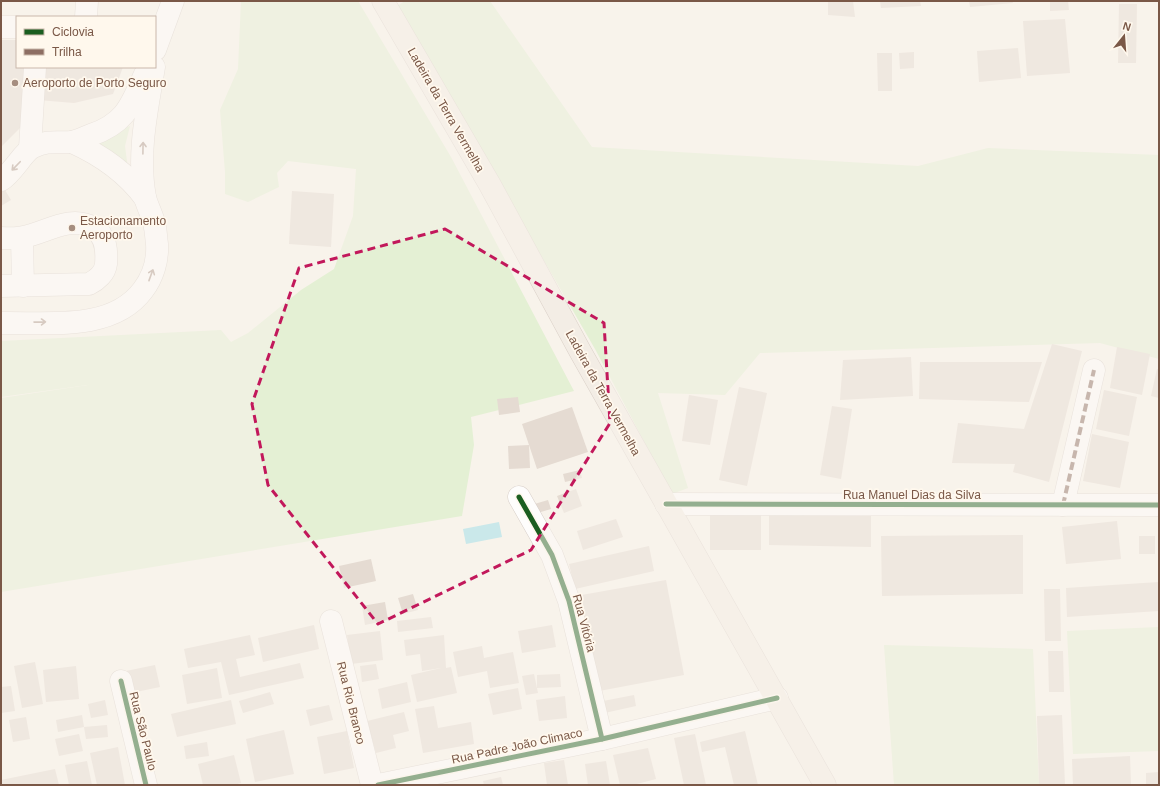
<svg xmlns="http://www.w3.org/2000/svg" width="1160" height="786" font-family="Helvetica,sans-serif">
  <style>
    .green { fill: #e4f0d4 }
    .water { fill: #cae8ea }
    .building { fill: #e5dbd2 }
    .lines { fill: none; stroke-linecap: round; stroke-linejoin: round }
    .minor-casing { stroke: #d7cec8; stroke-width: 23 }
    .major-casing { stroke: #dad0c8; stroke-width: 23 }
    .minor { stroke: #fefdfc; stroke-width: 22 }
    .major { stroke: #f3ede5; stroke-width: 22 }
    .quiet { stroke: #8d6e63; stroke-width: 4; stroke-dasharray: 8 4; stroke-linecap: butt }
    .cycleway-casing { stroke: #fff8ed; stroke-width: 8 }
    .cycleway { stroke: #1b5e20; stroke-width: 5 }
    .oneway { stroke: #af9a8f }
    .marked { fill: none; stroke: #c2185b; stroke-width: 3; stroke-dasharray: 8 5; stroke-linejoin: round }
    .poi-dot { fill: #a68e80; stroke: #fff8ed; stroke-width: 1.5 }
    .labels { text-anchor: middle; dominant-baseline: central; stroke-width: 3.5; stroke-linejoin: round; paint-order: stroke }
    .poi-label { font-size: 12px; fill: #7a5847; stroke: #fff8ed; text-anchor: start }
    .street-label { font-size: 12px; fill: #7a5847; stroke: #fff8ed }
  </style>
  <rect width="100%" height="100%" fill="#f8f3eb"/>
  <g class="green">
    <polygon points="241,1 358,1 451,157 574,391 471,417 474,445 462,516 1,592 1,398 95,384 1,397 1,341 221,330 231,342 248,333 301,290 334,269 353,216 356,169 288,161 277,173 279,187 248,202 225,194 225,172 220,110 238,69"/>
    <polygon points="405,1 490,1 592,147 918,166 988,148 1159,155 1159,359 1100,343 760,353 725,395 658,393 688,488 672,494 595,349 397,6"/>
    <polygon points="130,126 125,146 128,169 88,142"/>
    <polygon points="1159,627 1159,751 1073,754 1067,631"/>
    <polygon points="884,645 1033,649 1039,785 894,785"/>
  </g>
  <polygon class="water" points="499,522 502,537 466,544 463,529"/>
  <g class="building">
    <polygon points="828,1 853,1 855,17 828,15"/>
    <polygon points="880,1 920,1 921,6 881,8"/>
    <polygon points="969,1 1012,1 1013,3 970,7"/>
    <polygon points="1050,1 1068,1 1069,10 1050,11"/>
    <polygon points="1119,4 1137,4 1136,63 1118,63"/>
    <polygon points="1065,19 1070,73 1027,76 1023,21"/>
    <polygon points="1,40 17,40 17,67 30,67 21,127 1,147"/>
    <polygon points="1018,48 1021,78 979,82 977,51"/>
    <polygon points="914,52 914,68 900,69 899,53"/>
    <polygon points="877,53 892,53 892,91 878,91"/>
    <polygon points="40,67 123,67 113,94 74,103 38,100"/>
    <polygon points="5,190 11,200 1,206 1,192"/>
    <polygon points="292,191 334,194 331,247 289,244"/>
    <polygon points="1052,344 1082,351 1049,482 1013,472 1015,464 952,463 958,423 1024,429"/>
    <polygon points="1117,347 1150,354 1142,395 1110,388"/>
    <polygon points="911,357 913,396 840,400 843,360"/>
    <polygon points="920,362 1042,362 1029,402 919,399"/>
    <polygon points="1157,369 1159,370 1159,398 1151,396"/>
    <polygon points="739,387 767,393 747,486 719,480"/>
    <polygon points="1104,390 1137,397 1129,436 1096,429"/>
    <polygon points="689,395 718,400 710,445 682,441"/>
    <polygon points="518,397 520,412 499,415 497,399"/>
    <polygon points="832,406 852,409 841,479 820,475"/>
    <polygon points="572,407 588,452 537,469 522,424"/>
    <polygon points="1092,434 1129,442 1120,488 1083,481"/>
    <polygon points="529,445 530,468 509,469 508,446"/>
    <polygon points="580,470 582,478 565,482 563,474"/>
    <polygon points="576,489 582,506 564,513 557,496"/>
    <polygon points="548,500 551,509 534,514 531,505"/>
    <rect x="710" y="514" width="51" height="36"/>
    <polygon points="769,514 871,516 871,547 769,545"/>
    <polygon points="616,519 623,537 583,550 577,531"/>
    <polygon points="1117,521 1121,559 1066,564 1062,527"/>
    <polygon points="1023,535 1023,594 882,596 881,536"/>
    <rect x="1139" y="536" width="16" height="18"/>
    <polygon points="649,546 654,571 575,589 569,564"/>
    <polygon points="371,559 376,581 344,588 339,566"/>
    <polygon points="666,580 684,675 594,692 576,596"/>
    <polygon points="1159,582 1159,611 1067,617 1066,588"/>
    <polygon points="1044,589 1060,589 1061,641 1045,641"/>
    <polygon points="413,594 418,610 403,614 398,598"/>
    <polygon points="385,602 388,620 365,625 362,606"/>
    <polygon points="431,617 433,628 398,632 397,621"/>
    <polygon points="314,625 319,649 263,662 258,638"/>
    <polygon points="552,625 556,647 522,653 518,631"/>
    <polygon points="380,631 383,660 351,664 347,635"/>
    <polygon points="250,635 255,655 236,659 240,677 300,663 304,678 229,695 221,662 188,668 184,649"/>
    <polygon points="444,635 446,668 451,667 457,693 417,702 411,675 441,668 422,671 420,654 406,656 404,640"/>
    <polygon points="482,646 484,658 513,652 519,683 490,688 487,671 458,677 453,652"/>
    <polygon points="1048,651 1063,651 1064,692 1049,692"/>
    <polygon points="35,662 43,704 22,708 14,666"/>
    <polygon points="376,664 379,679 362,682 360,666"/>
    <polygon points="155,665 160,687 131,693 126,671"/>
    <polygon points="76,666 79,699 46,702 43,670"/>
    <polygon points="217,668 222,698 187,704 182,675"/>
    <polygon points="534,674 538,693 526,695 522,676"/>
    <polygon points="560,674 561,687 537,688 537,675"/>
    <polygon points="407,682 411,702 382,709 378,689"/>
    <polygon points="11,686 15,711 1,713 1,687"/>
    <polygon points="518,688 522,709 493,715 488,694"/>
    <polygon points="270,692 274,704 243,713 239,701"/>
    <polygon points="634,695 636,706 600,714 598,702"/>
    <polygon points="565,696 567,718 539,721 536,700"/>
    <polygon points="105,700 108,715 91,718 88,704"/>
    <polygon points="231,700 236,724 177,737 171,714"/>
    <polygon points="329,705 333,720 310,726 306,710"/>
    <polygon points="434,706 438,728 471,722 474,744 423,753 415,709"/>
    <polygon points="404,712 409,731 393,735 396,748 376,753 367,721"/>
    <polygon points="82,715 84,727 58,732 56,720"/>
    <polygon points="1062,715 1065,785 1039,785 1037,716"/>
    <polygon points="26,717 30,739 13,742 9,720"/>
    <polygon points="107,725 108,737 86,739 84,727"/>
    <polygon points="284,730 294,774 255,782 246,739"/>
    <polygon points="347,731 354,768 324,774 317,737"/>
    <polygon points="745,731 758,785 734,785 725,747 702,752 700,742"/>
    <polygon points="79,734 83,751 59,756 55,739"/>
    <polygon points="695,734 706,785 684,785 674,738"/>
    <polygon points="207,742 209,756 186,759 184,746"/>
    <polygon points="118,747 125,785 97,785 90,753"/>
    <polygon points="648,748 656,779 633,785 620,785 613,755"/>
    <polygon points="234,755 241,783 234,785 203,785 198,764"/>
    <polygon points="1130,756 1131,785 1073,785 1072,759"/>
    <polygon points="564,760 568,785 547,785 544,763"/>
    <polygon points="87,761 92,785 69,785 65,765"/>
    <polygon points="606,761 610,785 588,785 585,764"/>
    <polygon points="55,769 59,785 1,785 1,780"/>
    <polygon points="1159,772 1159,785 1146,785 1146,773"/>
    <polygon points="501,777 503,785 484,785 483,781"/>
  </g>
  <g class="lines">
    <defs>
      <g id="minor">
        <polyline points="86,17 87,1"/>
        <polyline points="1,27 17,27"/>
        <polyline points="155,50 173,1"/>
        <path d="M72 142C101 155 126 172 145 198"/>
        <polyline points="30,148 35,67"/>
        <path d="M1 180C13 173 23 152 33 147 48 140 56 143 71 142 78 141 85 137 91 135 126 123 131 105 145 74"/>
        <path d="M1 238C8 238 16 239 23 237 46 233 70 214 94 228 106 236 107 250 106 264 105 273 97 280 89 284L1 286"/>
        <polyline points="22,238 23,286"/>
        <path d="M1 323C47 322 112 332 143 290 153 277 158 260 157 244 156 237 156 230 154 223 152 214 147 206 145 197 137 154 147 110 154 67"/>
        <polyline points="519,497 552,555 569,601 602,739"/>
        <polyline points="666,504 1159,505"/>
        <polyline points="1063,505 1094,370"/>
        <polyline points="331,621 372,785"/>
        <polyline points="121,681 146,785"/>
        <polyline points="378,785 602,739 777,698"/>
      </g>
      <polyline id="major" points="383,1 490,185 580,351 825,785"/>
    </defs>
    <use href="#minor" class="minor-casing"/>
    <use href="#major" class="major-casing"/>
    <use href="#minor" class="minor"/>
    <use href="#major" class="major"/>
    <polyline class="quiet" points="1063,505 1094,370"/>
    <defs>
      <g id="cycleway">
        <polyline points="519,497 552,555 569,601 602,739"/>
        <polyline points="666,504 1159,505"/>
        <polyline points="121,681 146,785"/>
        <polyline points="378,785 602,739 777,698"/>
      </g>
    </defs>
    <use href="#cycleway" class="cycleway-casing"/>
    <use href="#cycleway" class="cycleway"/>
  </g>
  <defs><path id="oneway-shaft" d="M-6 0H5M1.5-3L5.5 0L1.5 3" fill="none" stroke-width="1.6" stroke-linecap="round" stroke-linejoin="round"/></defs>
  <g class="oneway">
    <use href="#oneway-shaft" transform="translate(143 148) rotate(-89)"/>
    <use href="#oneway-shaft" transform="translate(16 166) rotate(134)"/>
    <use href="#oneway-shaft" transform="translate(151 275) rotate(-70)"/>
    <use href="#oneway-shaft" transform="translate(40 322) rotate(-1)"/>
  </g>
  <path d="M0 0H1160V786H0ZM445 229 604 323 610 423 531 550 378 624 268 485 252 404 299 268Z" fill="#f8f3eb" fill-opacity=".55" fill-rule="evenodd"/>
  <path class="marked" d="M445 229 604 323 610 423 531 550 378 624 268 485 252 404 299 268Z"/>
  <g class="poi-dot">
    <circle cx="15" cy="83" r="4"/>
    <circle cx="72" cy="228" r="4"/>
  </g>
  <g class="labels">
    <g class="poi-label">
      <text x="23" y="83">Aeroporto de Porto Seguro</text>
      <text x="80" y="221">Estacionamento<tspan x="80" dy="14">Aeroporto</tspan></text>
    </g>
    <g class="street-label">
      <text transform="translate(446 110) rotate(60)">Ladeira da Terra Vermelha</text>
      <text transform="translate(603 393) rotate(61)">Ladeira da Terra Vermelha</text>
      <text x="912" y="495">Rua Manuel Dias da Silva</text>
      <text transform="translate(584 623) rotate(75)">Rua Vitória</text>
      <text transform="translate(351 703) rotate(76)">Rua Rio Branco</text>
      <text transform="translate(143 731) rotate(76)">Rua São Paulo</text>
      <text transform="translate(517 746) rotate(-12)">Rua Padre João Climaco</text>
    </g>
  </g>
  <rect width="1160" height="786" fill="none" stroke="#7a5847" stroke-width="4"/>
  <rect x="16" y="16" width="140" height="52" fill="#fff8ed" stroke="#cab8ab"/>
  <rect x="24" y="29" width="20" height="6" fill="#1b5e20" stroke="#cab8ab"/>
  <text x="52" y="36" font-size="12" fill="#7a5847">Ciclovia</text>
  <rect x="24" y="49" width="20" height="6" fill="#8d6e63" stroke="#cab8ab"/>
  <text x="52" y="56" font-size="12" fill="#7a5847">Trilha</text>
  <g transform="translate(1124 36) rotate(17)" stroke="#fff8ed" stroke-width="3" paint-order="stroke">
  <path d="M0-3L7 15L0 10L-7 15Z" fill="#7a5847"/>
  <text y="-6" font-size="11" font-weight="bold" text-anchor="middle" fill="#7a5847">N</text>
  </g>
</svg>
